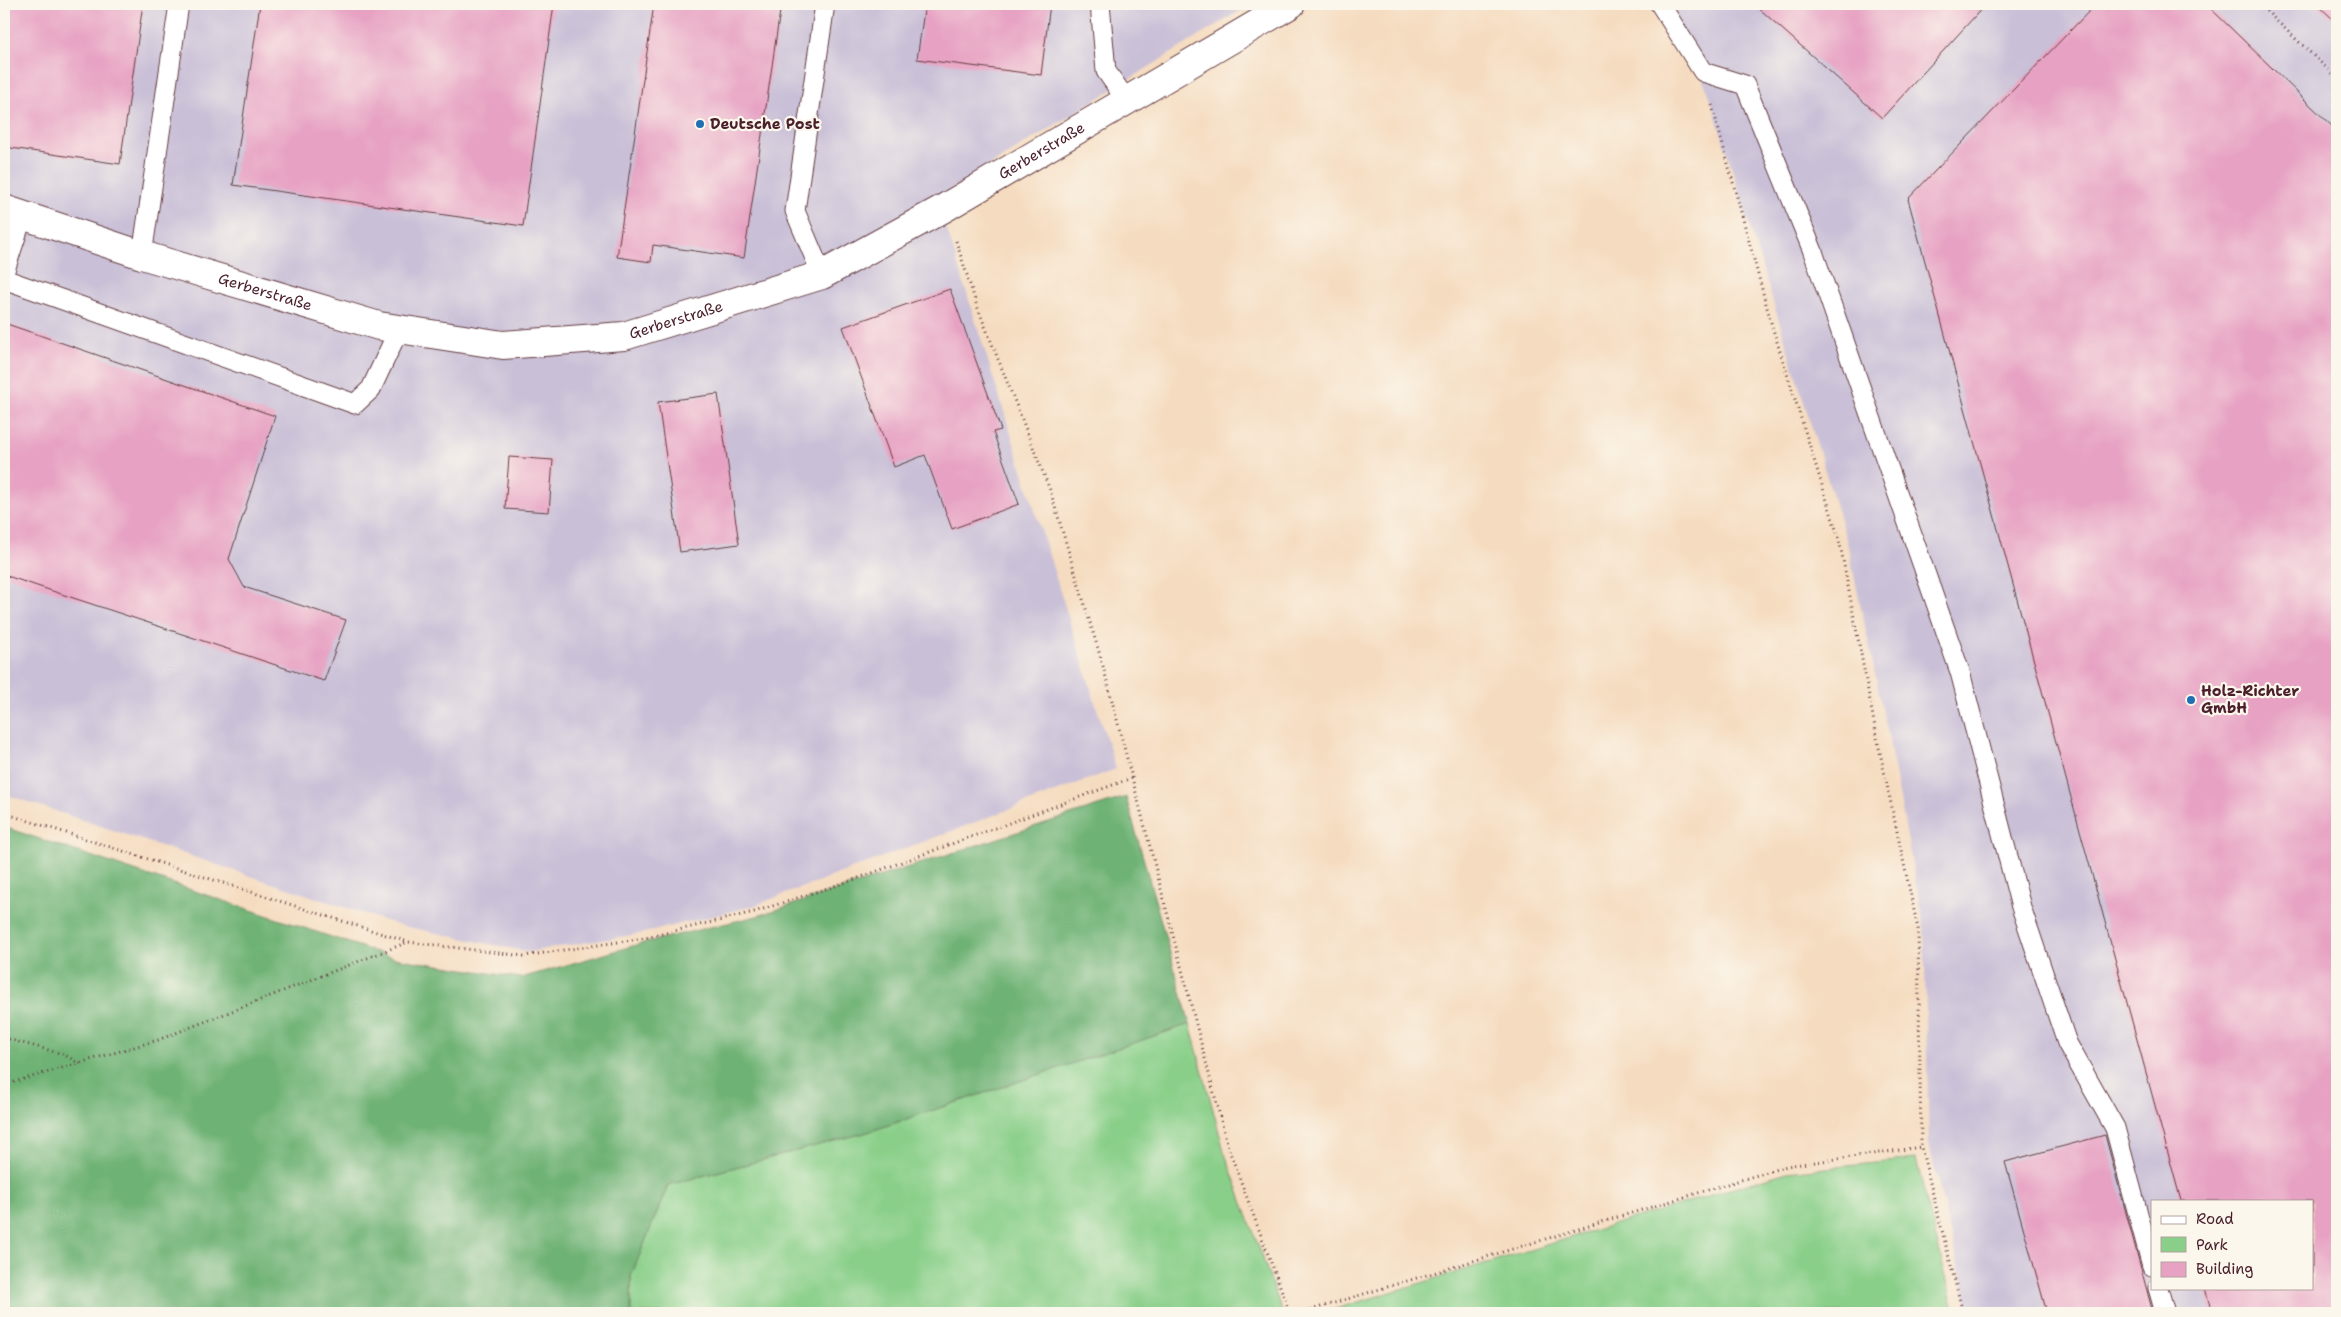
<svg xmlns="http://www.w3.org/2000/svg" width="2341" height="1317" font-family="'Shantell Sans',sans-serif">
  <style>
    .industrial { fill: #c9bfd7; fill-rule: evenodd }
    .green { fill: #89cf89; stroke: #6a775a }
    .forest { fill: #6eb275; stroke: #5c6850 }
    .building { fill: #e7a2c3 }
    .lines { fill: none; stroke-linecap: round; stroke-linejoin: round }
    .service-casing { stroke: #643b41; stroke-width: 21 }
    .minor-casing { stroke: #643b41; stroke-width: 30 }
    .path { stroke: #643b41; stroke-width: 3; stroke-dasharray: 1 4; stroke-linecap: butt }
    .service { stroke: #fff; stroke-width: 19 }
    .minor { stroke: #fff; stroke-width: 28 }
    .poi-dot { fill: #1f6fb2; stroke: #fbf7ec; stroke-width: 2 }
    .labels { text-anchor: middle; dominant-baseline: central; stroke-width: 4.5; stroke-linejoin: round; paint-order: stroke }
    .poi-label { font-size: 15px; font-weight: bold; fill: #4a1f2b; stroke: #fbf7ec; text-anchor: start }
    .street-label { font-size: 15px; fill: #4a1f2b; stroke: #fbf7ec }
  </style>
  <rect width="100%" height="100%" fill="#fbf7ec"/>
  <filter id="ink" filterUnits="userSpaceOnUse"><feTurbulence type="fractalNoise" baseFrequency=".02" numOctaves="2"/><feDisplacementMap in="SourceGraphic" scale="10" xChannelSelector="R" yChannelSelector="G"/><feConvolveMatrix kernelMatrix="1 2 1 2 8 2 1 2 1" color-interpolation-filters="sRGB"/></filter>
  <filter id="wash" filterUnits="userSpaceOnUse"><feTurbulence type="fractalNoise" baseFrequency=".0096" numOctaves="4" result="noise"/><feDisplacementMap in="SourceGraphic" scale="20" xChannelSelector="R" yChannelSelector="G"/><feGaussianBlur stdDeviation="1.12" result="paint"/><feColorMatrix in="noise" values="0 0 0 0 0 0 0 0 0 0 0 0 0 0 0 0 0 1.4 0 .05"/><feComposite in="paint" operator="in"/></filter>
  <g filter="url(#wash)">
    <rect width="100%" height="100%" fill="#f5dcc0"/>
    <g class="industrial">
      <polygon points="4,4 1251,4 937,198 1116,769 753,906 644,933 528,952 398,925 4,794"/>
      <path d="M1669 4H2337V1313H1970L1929 1146 1924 927 1887 730 1847 542 1709 94ZM2152 1201H2312V1288H2152Z"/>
    </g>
    <g class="green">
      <polygon points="1190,1024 1224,1151 1282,1311 1274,1313 631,1313 631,1276 668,1185 868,1132"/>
      <polygon points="1916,1159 1955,1313 1322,1313 1787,1172"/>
    </g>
    <polygon class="forest" points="1126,797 1190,1024 868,1132 668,1185 631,1276 631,1313 4,1313 4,827 394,958 521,978 643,943 757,916"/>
    <g id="blocks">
      <g class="building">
        <polygon points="7,4 143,4 120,164 4,147 4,27"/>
        <polygon points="260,4 554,4 523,226 233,185"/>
        <polygon points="654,4 781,4 744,258 653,245 651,262 617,257"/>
        <polygon points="925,4 1050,4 1041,75 917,59"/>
        <polygon points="1754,4 1986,4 1882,118"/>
        <polygon points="2096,4 2206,4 2337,131 2337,1313 2212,1313 2205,1288 2312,1288 2312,1201 2181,1201 1908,199"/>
        <polygon points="2317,4 2337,4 2337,23"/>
        <polygon points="950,289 1001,430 993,432 1019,504 952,529 925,455 894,467 843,327"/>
        <polygon points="4,323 275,416 229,559 244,587 346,620 324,681 4,575"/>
        <polygon points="718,394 739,544 680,552 658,402"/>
        <polygon points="509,457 553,460 549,512 505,509"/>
        <polygon points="2105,1135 2153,1313 2047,1313 2005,1162"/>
      </g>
    </g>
  </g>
  <g filter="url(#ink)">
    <use href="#blocks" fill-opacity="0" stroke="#643b41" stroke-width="1"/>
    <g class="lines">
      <defs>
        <g id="service">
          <polyline points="1100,4 1106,71 1127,101"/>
          <polyline points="1660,4 1703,72 1745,85 1812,249 1960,672 2021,907 2067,1043 2115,1128 2152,1266"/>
          <polyline points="142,255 179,4"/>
          <polyline points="4,273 23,215"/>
          <polyline points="822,275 795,211 825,4"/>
          <polyline points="4,279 355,404 371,389 399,329"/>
          <polyline points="2158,1288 2165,1313"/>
        </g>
        <g id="minor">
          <path id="s1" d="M4 209 142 255 379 326 503 345 624 336 822 275 946 207 1291 4"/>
        </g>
      </defs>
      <use href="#service" class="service-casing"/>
      <use href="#minor" class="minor-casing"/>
      <g class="path">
        <polyline points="2259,4 2337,78"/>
        <polyline points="1712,105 1772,326 1839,539 1878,743 1918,929 1921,1147 1963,1313"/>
        <polyline points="956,241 977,306 1050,490 1102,662 1228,1147 1290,1313"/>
        <polyline points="4,813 408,942 524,956 645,938 754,912 853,880 1132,778"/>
        <polyline points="4,1038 63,1054 80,1064"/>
        <polyline points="4,1085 158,1040 408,942"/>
        <polyline points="1301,1313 1787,1166 1921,1147"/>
      </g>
      <use href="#service" class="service"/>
      <use href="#minor" class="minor"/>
    </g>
  </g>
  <g class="poi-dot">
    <circle cx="700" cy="124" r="5"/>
    <circle cx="2191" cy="700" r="5"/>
  </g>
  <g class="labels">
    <g class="poi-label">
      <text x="710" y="124">Deutsche Post</text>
      <text x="2201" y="691">Holz-Richter<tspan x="2201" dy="17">GmbH</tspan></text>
    </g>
    <g class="street-label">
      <text stroke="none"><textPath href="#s1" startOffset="1099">Gerberstraße</textPath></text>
      <text stroke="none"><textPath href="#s1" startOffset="274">Gerberstraße</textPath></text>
      <text stroke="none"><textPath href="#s1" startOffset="694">Gerberstraße</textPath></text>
    </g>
  </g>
  <rect width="2341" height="1317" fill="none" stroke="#fbf7ec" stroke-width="20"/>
  <rect x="2151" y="1200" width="162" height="90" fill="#fbf7ec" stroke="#b4a19f"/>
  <rect x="2161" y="1216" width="25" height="8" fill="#ffffff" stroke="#b4a19f"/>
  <text x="2196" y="1224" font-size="15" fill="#4a1f2b">Road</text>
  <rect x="2161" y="1237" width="25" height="15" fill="#89cf89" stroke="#b4a19f"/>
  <text x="2196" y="1250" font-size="15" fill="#4a1f2b">Park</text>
  <rect x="2161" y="1262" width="25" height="15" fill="#e7a2c3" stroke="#b4a19f"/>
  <text x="2196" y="1274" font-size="15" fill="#4a1f2b">Building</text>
</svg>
